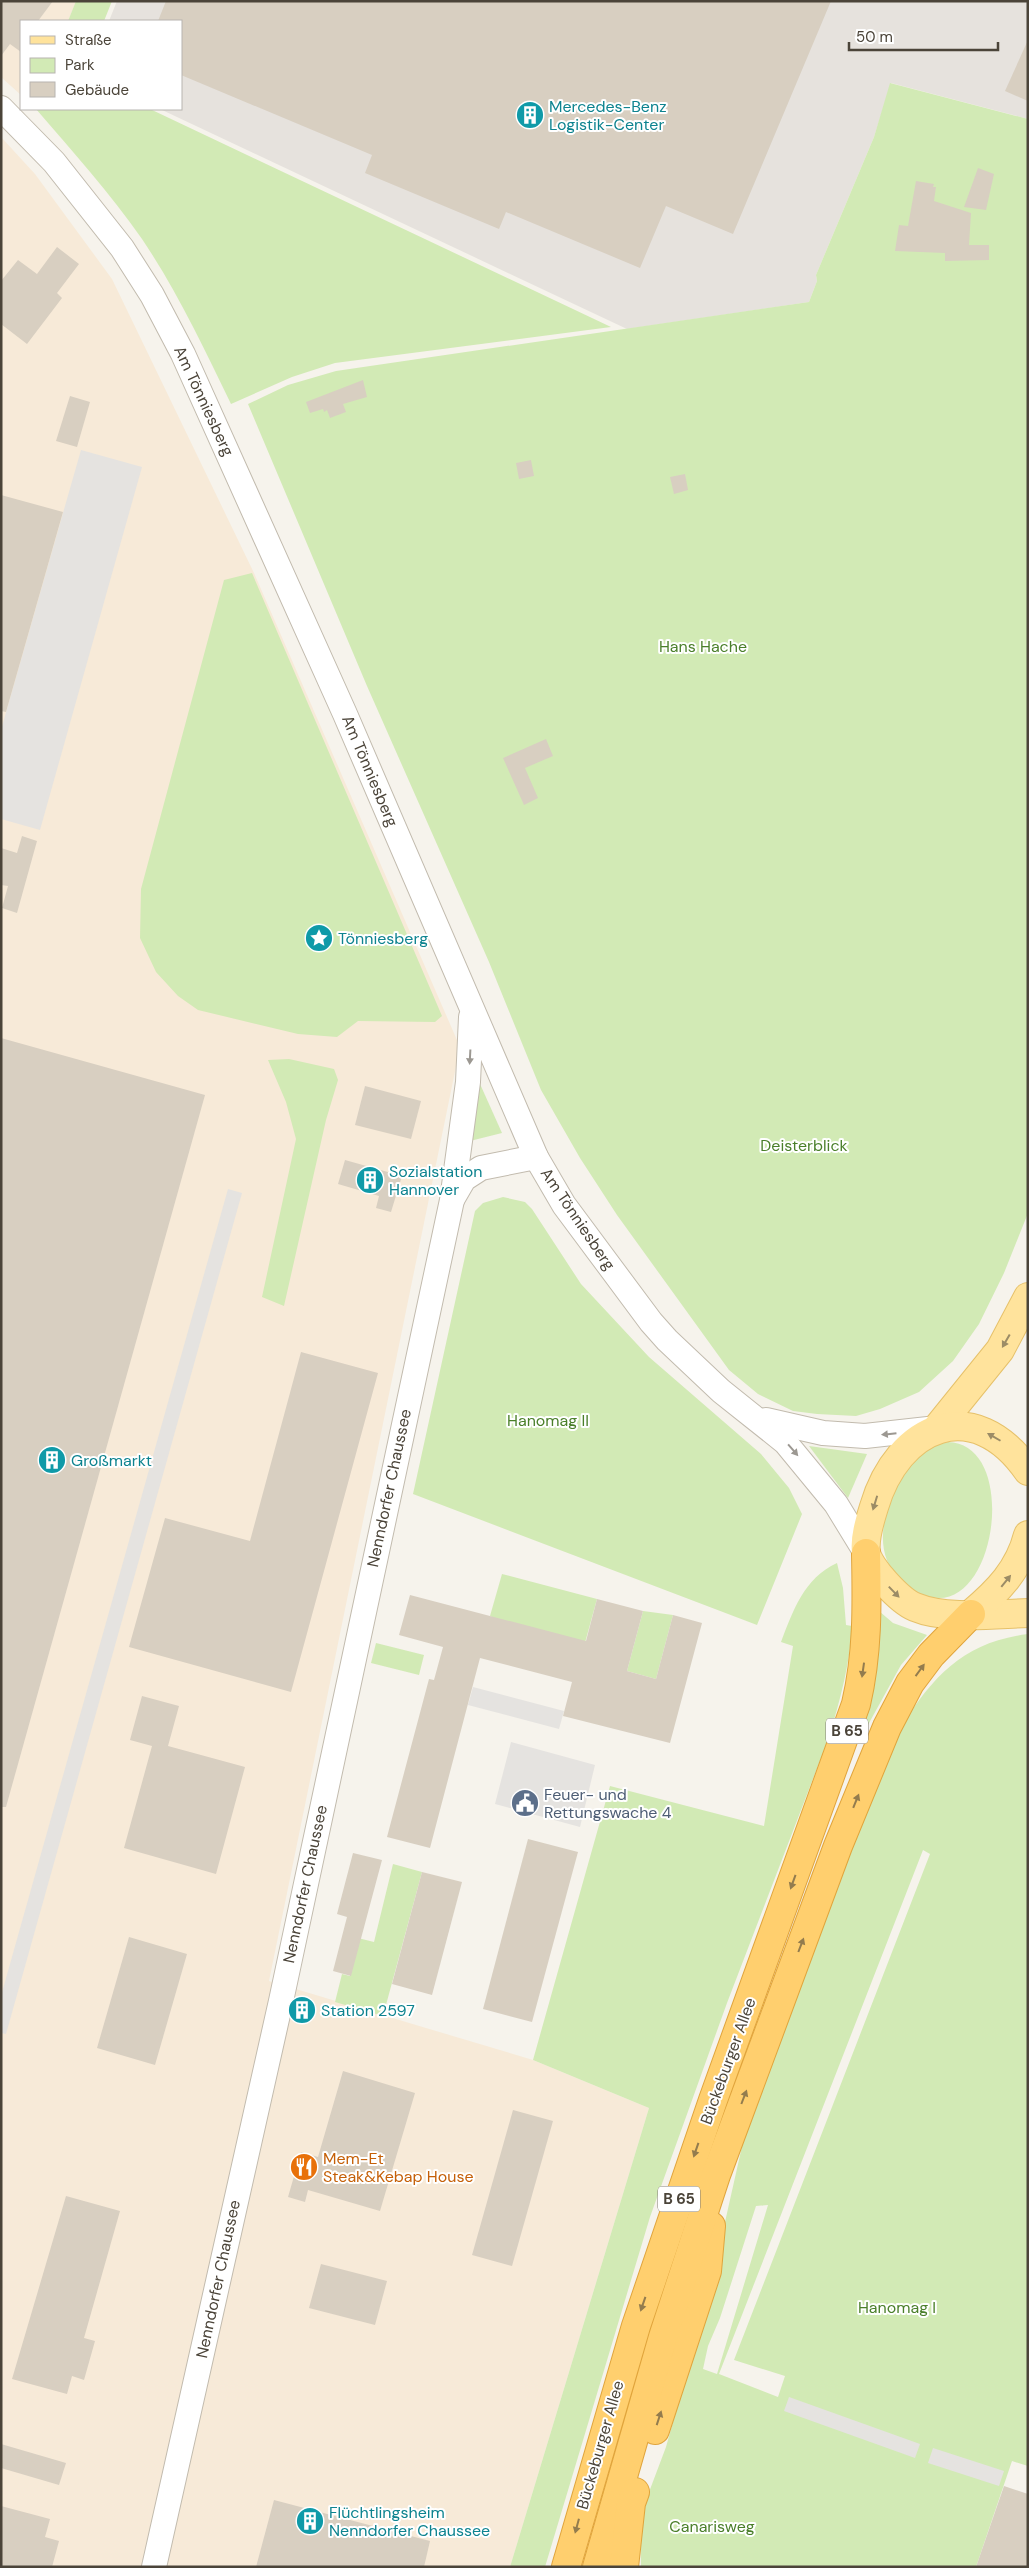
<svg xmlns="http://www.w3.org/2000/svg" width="1029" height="2568" font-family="'DM Sans',sans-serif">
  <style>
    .commercial { fill: #f7ead8 }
    .industrial { fill: #e6e2dd }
    .green { fill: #d2eab5; fill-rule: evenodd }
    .parking { fill: #e5e3e0 }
    .building { fill: #d8cfc1 }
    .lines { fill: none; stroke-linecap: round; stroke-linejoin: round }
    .street-casing { stroke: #c2bbae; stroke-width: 26 }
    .primary-casing { stroke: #e6c16a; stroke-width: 30 }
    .highway-casing { stroke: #e0a43c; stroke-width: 30 }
    .street { stroke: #fff; stroke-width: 24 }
    .primary { stroke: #ffe39c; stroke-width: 28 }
    .highway { stroke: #ffcf6e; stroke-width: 28 }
    .oneway { fill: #9c9892 }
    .oneway2 { fill: #9c8c66 }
    .oneway3 { fill: #937c4e }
    .labels { text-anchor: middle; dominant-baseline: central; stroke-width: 4; stroke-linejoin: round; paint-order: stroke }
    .shield { fill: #fff; stroke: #817c74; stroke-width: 1 }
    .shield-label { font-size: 15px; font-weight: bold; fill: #4b4439 }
    .culture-label { font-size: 16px; fill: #0d838f; stroke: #fff; text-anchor: start }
    .street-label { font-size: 16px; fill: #4b4439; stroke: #fff }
    .park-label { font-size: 16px; fill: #4a7f2a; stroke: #fff }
    .service-label { font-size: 16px; fill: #4e5e75; stroke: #fff; text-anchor: start }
    .food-label { font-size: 16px; fill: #c56008; stroke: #fff; text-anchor: start }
  </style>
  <rect width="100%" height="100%" fill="#f6f3ec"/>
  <g class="commercial">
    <polygon points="1,1 76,1 68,21 21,21 21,95 1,77"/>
    <polygon points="1,137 35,174 112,279 254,573 460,1047 269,1981 533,2060 649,2108 510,2567 1,2567"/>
  </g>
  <polygon class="industrial" points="117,1 1028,1 1028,119 891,83 874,137 816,275 817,281 809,302 627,329 160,109 181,109 181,21 109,21"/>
  <g class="green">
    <polygon points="76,1 112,1 104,21 68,21"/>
    <polygon points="890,83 1028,119 1028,1213 1004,1273 979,1324 953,1361 919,1392 880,1409 856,1416 817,1414 793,1411 758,1394 729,1370 617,1215 580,1158 541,1090 489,962 367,686 248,404 288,385 336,371 809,302 817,281 816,275 874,137"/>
    <path d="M36 109H150L611 327 335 363 292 377 231 404C204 348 177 291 142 239 110 193 72 151 36 109Z"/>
    <polygon points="252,573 442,1016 435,1022 358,1021 337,1037 298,1034 198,1010 178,996 156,972 140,938 141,889 224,580"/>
    <polygon points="289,1059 334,1069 338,1080 326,1120 284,1306 262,1297 296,1139 286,1102 268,1060"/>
    <polygon points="476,1075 502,1133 470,1141"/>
    <polygon points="503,1197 525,1202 532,1209 581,1284 649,1357 761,1454 789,1488 802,1514 757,1625 413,1494 475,1211 483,1203"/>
    <path d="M948 1442C1029 1444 990 1661 901 1580 872 1554 883 1513 898 1482 901 1477 903 1470 906 1465 916 1453 934 1444 948 1442Z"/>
    <polygon points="809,1446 867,1454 848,1498"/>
    <path d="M837 1563 843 1588 846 1625 852 1626C850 1664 840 1700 829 1737L727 2003 650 2217 545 2567H510L649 2108 533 2060 610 1786 764 1826 793 1646 781 1642C793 1611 804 1578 837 1563Z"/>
    <polygon points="502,1574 597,1599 580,1661 490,1616"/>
    <polygon points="643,1611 673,1615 656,1679 627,1671"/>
    <polygon points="879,1611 893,1623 927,1635 901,1665 858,1743"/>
    <path d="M1028 1634V2466L1012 2461 976 2567H641L640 2516 666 2447 721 2250 725 2222 747 2124 836 1884 902 1725C935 1674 965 1642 1028 1634ZM923 1850 930 1854 734 2360 785 2376 778 2397 719 2374ZM768 2205 717 2374 703 2369 708 2346 720 2318 756 2206Z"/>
    <polygon points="376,1643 424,1655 419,1675 371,1663"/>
    <polygon points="393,1864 422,1872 383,2016 335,2002 342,1974 350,1976 350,1936 374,1942"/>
  </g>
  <g class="parking">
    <polygon points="81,450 142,467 40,830 1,819 1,730"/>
    <polygon points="228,1189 242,1193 6,2034 1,2033 1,1996"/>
    <polygon points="473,1687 564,1711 559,1729 468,1705"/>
    <polygon points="511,1742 595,1765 580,1827 495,1804"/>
    <polygon points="789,2397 920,2444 915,2458 784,2411"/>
    <polygon points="933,2448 1004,2471 999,2486 928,2463"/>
  </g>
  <g class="building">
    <polygon points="1,1 53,1 38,21 21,21 21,52 10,44 1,56"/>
    <polygon points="166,1 831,1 733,234 666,206 640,268 506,212 499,229 365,173 372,155 181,75 181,21 158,21"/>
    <polygon points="1028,40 1028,101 1005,91"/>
    <polygon points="978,168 994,174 986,210 964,207"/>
    <polygon points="916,181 934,184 933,187 936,187 934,201 971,213 969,245 989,245 989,260 945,261 945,253 895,251 899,225 908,226"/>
    <polygon points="57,247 79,264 57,293 62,298 27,344 1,324 1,281 18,260 37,274"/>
    <polygon points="363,380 367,397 343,404 346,412 330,418 327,410 324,412 323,409 310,413 306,402"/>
    <polygon points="70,396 90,402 77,447 56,441"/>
    <polygon points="531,460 534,476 519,479 516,463"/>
    <polygon points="685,474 688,490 674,494 670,477"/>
    <polygon points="1,495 63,512 6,712 1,711"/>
    <polygon points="546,739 553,756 525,768 538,798 524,805 503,758"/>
    <polygon points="22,836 37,841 17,913 2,908 8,886 1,885 1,848 17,853"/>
    <polygon points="1,1038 205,1095 6,1807 1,1807"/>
    <polygon points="365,1086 421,1101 411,1139 355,1125"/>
    <polygon points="345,1160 402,1176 391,1212 376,1208 379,1196 338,1184"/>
    <polygon points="301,1352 378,1373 291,1692 129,1647 165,1518 250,1541"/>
    <polygon points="410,1595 586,1641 597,1599 643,1611 627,1671 656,1679 673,1615 702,1623 670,1743 563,1716 572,1682 480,1658 430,1848 387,1837 429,1679 434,1680 443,1647 399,1635"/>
    <polygon points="142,1696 179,1706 168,1746 245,1767 216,1874 124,1848 152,1746 130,1740"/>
    <polygon points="528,1839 578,1852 532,2022 483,2009"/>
    <polygon points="353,1853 382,1860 351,1976 333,1971 347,1917 337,1914"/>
    <polygon points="422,1872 462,1882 432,1995 392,1984"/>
    <polygon points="129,1937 187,1954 155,2065 97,2048"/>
    <polygon points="343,2071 415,2093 380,2211 308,2190 305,2202 288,2197 301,2152 318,2157"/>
    <polygon points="513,2110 553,2121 512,2266 472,2255"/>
    <polygon points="66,2196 120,2211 84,2338 95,2341 84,2380 72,2376 67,2394 12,2379"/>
    <polygon points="321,2264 387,2281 375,2325 309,2308"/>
    <polygon points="1,2444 66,2463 59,2485 1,2468"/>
    <polygon points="1004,2486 1028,2494 1028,2567 976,2567"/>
    <polygon points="274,2500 430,2541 424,2567 256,2567"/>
    <polygon points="1,2506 50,2519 45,2537 59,2541 52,2567 1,2567"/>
  </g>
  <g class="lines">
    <defs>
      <g id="street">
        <polyline points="1,108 54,162 122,248 152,295 183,354 345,714 536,1157 564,1205 651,1322 667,1340 721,1391 785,1442 836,1504 866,1553"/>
        <polyline points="453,1198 464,1179 481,1168 536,1157"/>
        <polyline points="766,1420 823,1433 865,1436 937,1428"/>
        <polyline points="154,2567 281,2001 452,1200 468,1082 471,1017"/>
      </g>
      <g id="primary">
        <polyline points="937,1428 1000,1350 1028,1297"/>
        <path d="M1028 1471C974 1393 898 1425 874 1507 870 1520 864 1538 866 1552 868 1567 900 1601 915 1607 946 1620 994 1614 1028 1613"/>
        <path d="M971 1614C998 1591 1019 1570 1028 1535"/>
      </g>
      <g id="highway">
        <polyline points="655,2430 707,2271 711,2226"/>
        <path d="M566 2567 636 2326 713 2100 856 1704C868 1653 867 1604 866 1553"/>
        <polyline points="597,2567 663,2337 716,2175 838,1846 887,1727 910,1683 931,1655 971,1614"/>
        <polyline points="624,2567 631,2503 635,2492"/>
      </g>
    </defs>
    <use href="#street" class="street-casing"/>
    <use href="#primary" class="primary-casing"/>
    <use href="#highway" class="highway-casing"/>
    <use href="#street" class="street"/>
    <use href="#primary" class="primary"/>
    <use href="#highway" class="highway"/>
  </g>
  <defs><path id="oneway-solid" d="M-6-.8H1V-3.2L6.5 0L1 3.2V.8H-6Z" transform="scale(1.25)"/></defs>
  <g class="oneway">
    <use href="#oneway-solid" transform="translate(470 1057) rotate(93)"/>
    <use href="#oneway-solid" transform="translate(889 1434) rotate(174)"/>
    <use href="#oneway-solid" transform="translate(793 1450) rotate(49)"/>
  </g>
  <g class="oneway2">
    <use href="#oneway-solid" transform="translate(1006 1341) rotate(120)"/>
    <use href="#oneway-solid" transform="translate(994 1437) rotate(-150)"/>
    <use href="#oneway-solid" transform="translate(875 1503) rotate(107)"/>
    <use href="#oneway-solid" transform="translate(1006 1581) rotate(-51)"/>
    <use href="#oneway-solid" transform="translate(894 1592) rotate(46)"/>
  </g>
  <g class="oneway3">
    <use href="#oneway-solid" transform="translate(863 1670) rotate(98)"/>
    <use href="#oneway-solid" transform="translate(920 1670) rotate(-54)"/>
    <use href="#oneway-solid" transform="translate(856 1801) rotate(-68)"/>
    <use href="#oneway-solid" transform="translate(793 1882) rotate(110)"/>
    <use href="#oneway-solid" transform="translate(801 1945) rotate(-69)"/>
    <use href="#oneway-solid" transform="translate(744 2097) rotate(-69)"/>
    <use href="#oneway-solid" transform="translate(696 2150) rotate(109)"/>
    <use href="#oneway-solid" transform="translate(643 2304) rotate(109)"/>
    <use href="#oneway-solid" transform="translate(659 2418) rotate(-72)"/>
    <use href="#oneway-solid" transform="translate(577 2526) rotate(105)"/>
  </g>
  <defs>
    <symbol id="building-disc" viewBox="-11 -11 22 22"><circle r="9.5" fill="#0f9aa8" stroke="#fff"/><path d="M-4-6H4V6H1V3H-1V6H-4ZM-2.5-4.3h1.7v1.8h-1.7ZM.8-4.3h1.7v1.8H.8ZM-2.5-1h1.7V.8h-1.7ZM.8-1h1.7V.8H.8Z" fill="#fff"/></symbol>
    <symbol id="sight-disc" viewBox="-11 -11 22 22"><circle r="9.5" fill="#0f9aa8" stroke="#fff"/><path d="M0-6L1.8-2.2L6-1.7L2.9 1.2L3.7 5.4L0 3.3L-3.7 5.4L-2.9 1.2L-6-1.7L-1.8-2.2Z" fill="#fff"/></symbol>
    <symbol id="civic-disc" viewBox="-11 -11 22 22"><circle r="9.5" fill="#5c6f8a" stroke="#fff"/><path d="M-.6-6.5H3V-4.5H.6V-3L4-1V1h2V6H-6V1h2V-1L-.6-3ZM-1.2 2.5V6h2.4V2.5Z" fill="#fff"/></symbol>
    <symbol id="restaurant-disc" viewBox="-11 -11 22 22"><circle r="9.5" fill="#e8710a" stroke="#fff"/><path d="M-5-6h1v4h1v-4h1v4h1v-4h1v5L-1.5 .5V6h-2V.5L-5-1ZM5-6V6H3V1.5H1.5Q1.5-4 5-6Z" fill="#fff"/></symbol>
  </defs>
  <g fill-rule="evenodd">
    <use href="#building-disc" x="514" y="99" width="32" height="32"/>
    <use href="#sight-disc" x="303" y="922" width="32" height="32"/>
    <use href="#building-disc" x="354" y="1164" width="32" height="32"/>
    <use href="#building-disc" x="36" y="1444" width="32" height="32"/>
    <use href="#civic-disc" x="509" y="1787" width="32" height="32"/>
    <use href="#building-disc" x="286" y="1994" width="32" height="32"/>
    <use href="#restaurant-disc" x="288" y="2151" width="32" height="32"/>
    <use href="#building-disc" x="294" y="2505" width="32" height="32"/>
  </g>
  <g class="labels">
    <g class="shield">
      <rect x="826" y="1718.5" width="42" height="25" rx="4"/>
      <rect x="658" y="2186.5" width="42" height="25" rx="4"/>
    </g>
    <g class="shield-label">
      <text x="847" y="1731">B 65</text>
      <text x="679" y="2199">B 65</text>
    </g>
    <g class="culture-label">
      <text x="549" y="106">Mercedes-Benz<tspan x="549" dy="18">Logistik-Center</tspan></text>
      <text x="338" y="938">Tönniesberg</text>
      <text x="389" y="1171">Sozialstation<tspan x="389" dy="18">Hannover</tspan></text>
      <text x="71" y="1460">Großmarkt</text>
      <text x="321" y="2010">Station 2597</text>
      <text x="329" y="2512">Flüchtlingsheim<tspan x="329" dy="18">Nenndorfer Chaussee</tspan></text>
    </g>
    <g class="street-label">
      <text transform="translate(204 401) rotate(65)">Am Tönniesberg</text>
      <text transform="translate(370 771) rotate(67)">Am Tönniesberg</text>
      <text transform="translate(578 1219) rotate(56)">Am Tönniesberg</text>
      <text transform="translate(389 1488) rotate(-78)">Nenndorfer Chaussee</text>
      <text transform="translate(305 1884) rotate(-78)">Nenndorfer Chaussee</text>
      <text transform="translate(728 2061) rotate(-70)">Bückeburger Allee</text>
      <text transform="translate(218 2279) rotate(-78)">Nenndorfer Chaussee</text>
      <text transform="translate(600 2445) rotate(-74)">Bückeburger Allee</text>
    </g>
    <g class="park-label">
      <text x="703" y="646">Hans Hache</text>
      <text x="804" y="1145">Deisterblick</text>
      <text x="548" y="1420">Hanomag II</text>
      <text x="897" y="2307">Hanomag I</text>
      <text x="712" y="2526">Canarisweg</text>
    </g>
    <g class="service-label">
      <text x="544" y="1794">Feuer- und<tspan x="544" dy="18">Rettungswache 4</tspan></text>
    </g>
    <g class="food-label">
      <text x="323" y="2158">Mem-Et<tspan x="323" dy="18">Steak&amp;Kebap House</tspan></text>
    </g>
  </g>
  <rect width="1029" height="2568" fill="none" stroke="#4b4439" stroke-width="5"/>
  <rect x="20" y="20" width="162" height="90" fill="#ffffff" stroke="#b7b4b0"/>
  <rect x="30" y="36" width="25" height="8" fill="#ffe39c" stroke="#b7b4b0"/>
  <text x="65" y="45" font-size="15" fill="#4b4439">Straße</text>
  <rect x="30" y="58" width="25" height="15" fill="#d2eab5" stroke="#b7b4b0"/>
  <text x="65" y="70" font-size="15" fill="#4b4439">Park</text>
  <rect x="30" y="82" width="25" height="15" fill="#d8cfc1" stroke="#b7b4b0"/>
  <text x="65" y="95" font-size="15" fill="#4b4439">Gebäude</text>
  <path d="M849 42v8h149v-8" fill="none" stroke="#4b4439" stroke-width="2.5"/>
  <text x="856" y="42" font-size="15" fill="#4b4439" stroke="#ffffff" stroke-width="4" paint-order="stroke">50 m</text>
</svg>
